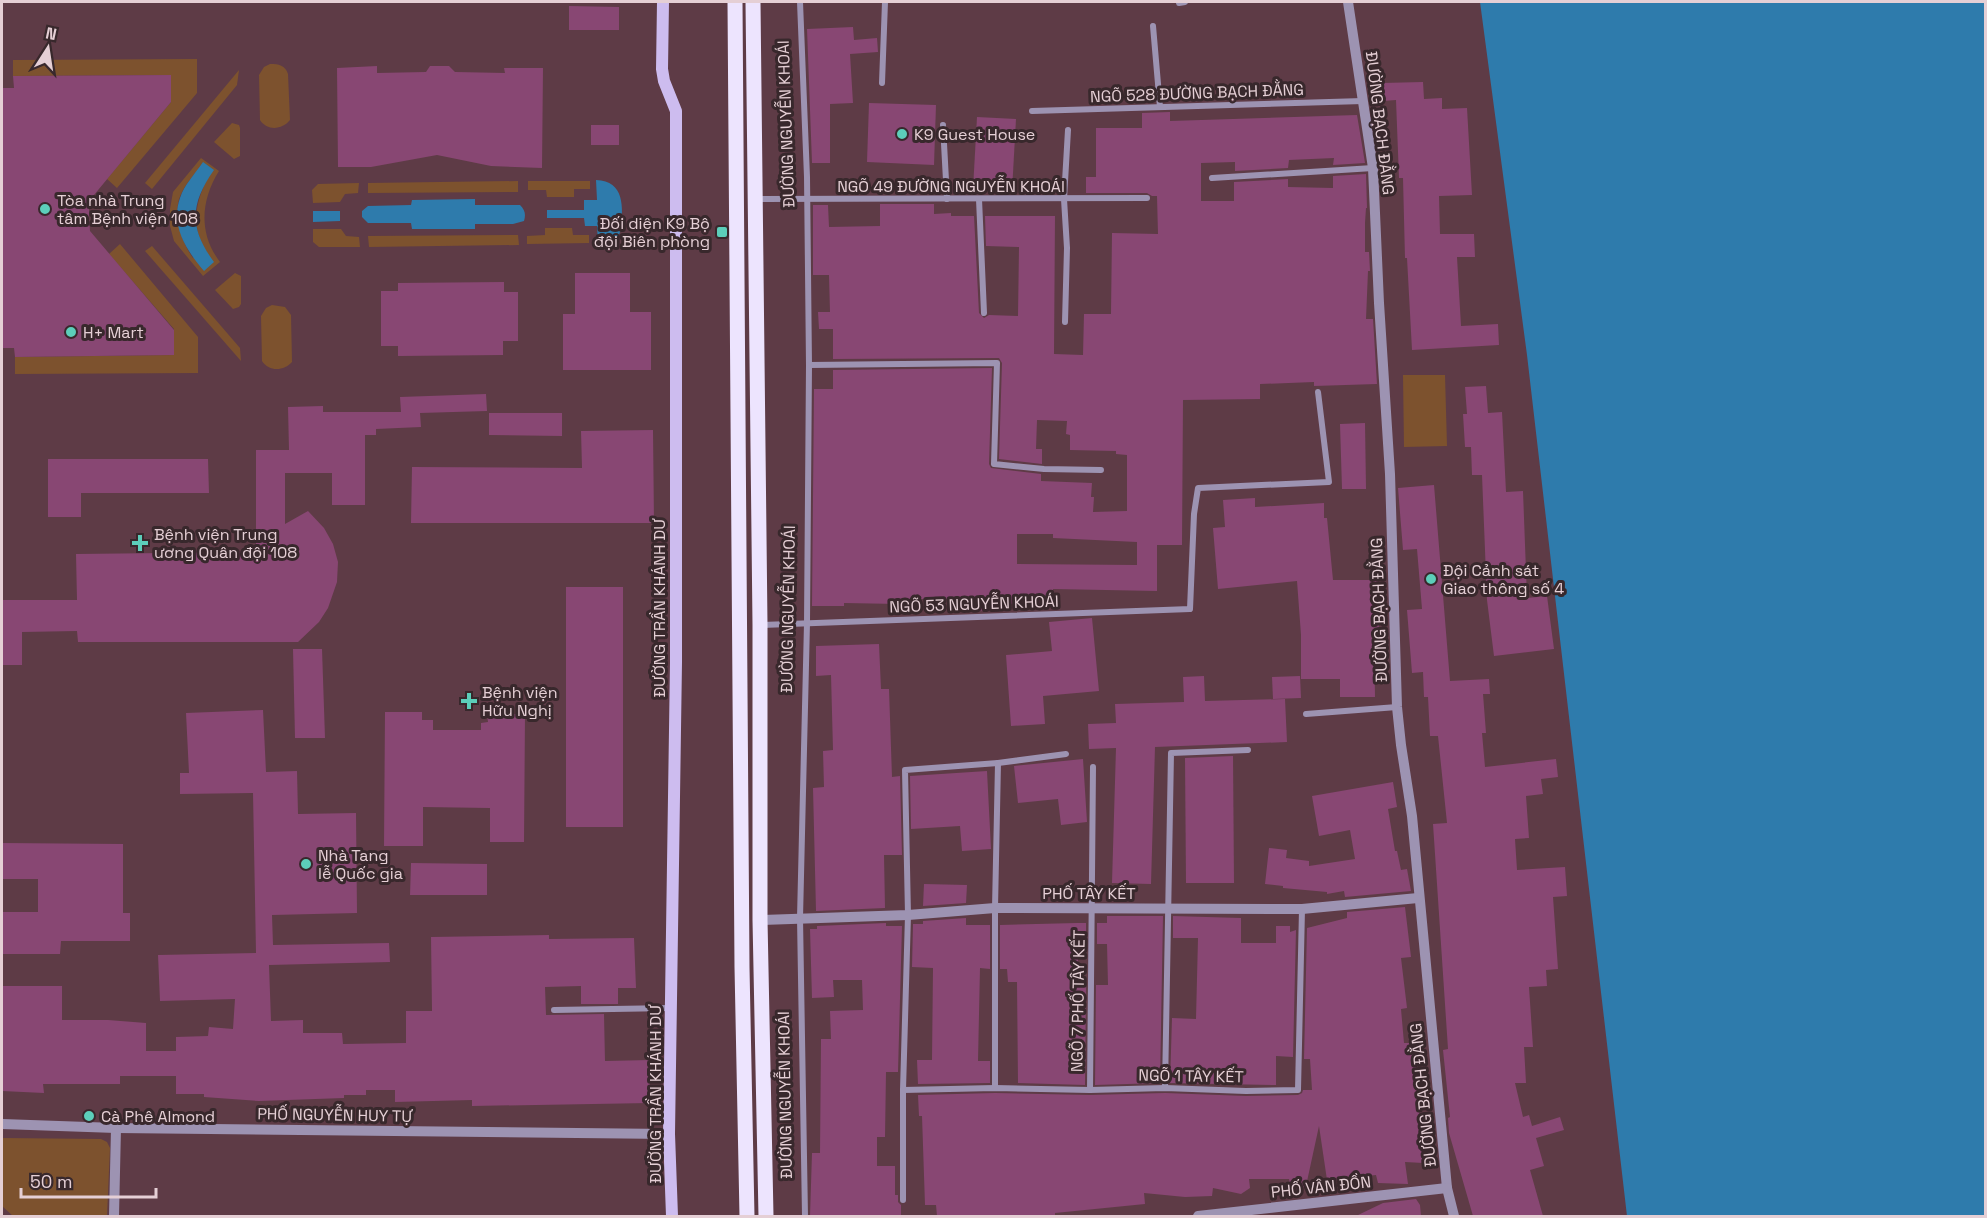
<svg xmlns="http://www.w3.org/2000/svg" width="1987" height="1218" font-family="'Space Grotesk',sans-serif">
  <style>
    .green { fill: #7d522e; fill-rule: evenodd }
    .water { fill: #2e7bac }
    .building { fill: #884773; fill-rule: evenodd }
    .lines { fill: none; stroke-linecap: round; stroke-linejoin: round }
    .minor { stroke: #9d93b2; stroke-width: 6 }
    .tertiary { stroke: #9d93b2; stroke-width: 10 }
    .secondary { stroke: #cdbcef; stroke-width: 12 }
    .primary { stroke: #ede4fe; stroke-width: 15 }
    .poi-dot { fill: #5cceba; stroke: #38282c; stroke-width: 2 }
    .labels { text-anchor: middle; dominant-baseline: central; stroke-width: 6; stroke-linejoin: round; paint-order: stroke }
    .street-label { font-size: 16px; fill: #e5cfd5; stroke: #38282c }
    .poi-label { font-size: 16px; fill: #e5cfd5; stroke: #38282c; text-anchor: start }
  </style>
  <rect width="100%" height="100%" fill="#5e3b46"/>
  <g class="green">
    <polygon points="197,59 197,93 117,188 107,179 171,102 171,75 13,76 13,60"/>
    <path d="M270 64C279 64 285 65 288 74L290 120C282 130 267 131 260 120L259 75 264 67Z"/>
    <polygon points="239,70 237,85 152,189 145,183"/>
    <polygon points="232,123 239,125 240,128 240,156 234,159 214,142"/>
    <path d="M201 158 219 171C201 200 198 233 220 262L203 276 174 241 170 226V209L173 192ZM203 163 213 170C197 194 189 223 205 250L193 258C182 243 174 217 179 199 184 185 195 174 203 163Z"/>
    <polygon points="518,181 518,192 368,193 368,183"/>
    <polygon points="528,181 590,181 590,189 574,189 574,197 547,197 546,190 528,190"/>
    <polygon points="359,183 358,193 345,194 340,202 313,203 312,190 318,184"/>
    <polygon points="545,228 572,228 573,235 589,235 589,243 527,244 527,236 545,235"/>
    <polygon points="313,229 341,229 346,236 359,237 360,247 319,247 313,242"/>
    <polygon points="518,235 519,245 369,247 368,236"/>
    <polygon points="120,244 198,337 198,373 15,374 15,357 174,355 174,329 109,254"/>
    <polygon points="152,246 240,348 241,361 145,251"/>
    <polygon points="235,273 241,276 241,304 239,307 233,309 215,290"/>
    <path d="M272 305 285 307 291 315 292 362C284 371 269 372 262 361L261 316 266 308Z"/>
    <polygon points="1403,375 1445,375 1447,446 1404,447"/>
    <polygon points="2,1138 101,1139 107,1142 110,1148 107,1216 13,1216 2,1206"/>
  </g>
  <g class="water">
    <polygon points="1480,2 1985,2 1985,1216 1627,1216 1527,355"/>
    <path d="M203 162 214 170C190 204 189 228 214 262L204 271C187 251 170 226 180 198 184 185 195 174 203 162Z"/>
    <path d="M596 180C625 181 623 207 621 230 617 241 609 243 598 243L597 226H585L584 218H547V210H584V200H597Z"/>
    <path d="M475 199V205H520C525 210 526 214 524 221L513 224H475V229H412L411 223H368L362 217V211L368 206 411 205 412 200Z"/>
    <polygon points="313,211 340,211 340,221 313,222"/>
  </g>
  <g class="building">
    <polygon points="569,6 619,7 619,30 569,30"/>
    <polygon points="853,27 854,40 877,38 878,52 850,54 853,103 830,104 830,163 812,163 807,29"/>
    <polygon points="377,66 377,73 426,72 430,66 449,66 455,72 505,73 504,68 543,68 542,168 491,166 437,155 371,167 338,167 337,68"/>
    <polygon points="171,75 171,102 89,201 89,217 90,231 174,330 174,355 15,357 14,348 2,348 2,88 14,88 13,76"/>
    <polygon points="1423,82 1424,99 1442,98 1442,109 1467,108 1472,195 1439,196 1440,234 1474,234 1475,257 1457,257 1461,326 1498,324 1499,345 1412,350 1407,258 1405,258 1403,178 1399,178 1396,100 1383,101 1382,83"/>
    <polygon points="869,103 936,105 934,165 867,162"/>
    <path d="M1170 112V121L1357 115 1365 163 1333 165 1334 158 1289 160 1288 168 1235 171V162L1201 163V201H1234V182L1288 179V187L1333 188V176L1366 174 1367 208H1366L1365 223V252H1369L1370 271H1368L1366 319H1373L1377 384 1314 386V382L1260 384V399L1183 400 1182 545H1157V591L1053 589 1052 603 1005 604V610L964 611V599H899V604L844 603V606H812L814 389H833V370L992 368 989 464 991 468 1041 474V481L1092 483 1091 497H1094L1093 512 1127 511V455L1116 454V451L1070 450V435L1066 434 1067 421 1037 420 1036 449H1042V464L999 459 1002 363 999 358 833 359V329H819L818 312H830L829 275H813V205H828L829 227 880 226V204H934V214L951 213V216H974L979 313 984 318 989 315 1018 316 1019 247 986 246 985 216H1055L1054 354 1083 355 1084 314H1111L1112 233 1158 234 1157 196H1152L1147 193H1086V177H1096V128H1142V113ZM1017 534H1053V538L1137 542V565L1017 564Z"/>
    <polygon points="977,117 1016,119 1012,191 973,189"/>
    <rect x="591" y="125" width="28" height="20"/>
    <polygon points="575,273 630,273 630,312 651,312 651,370 563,370 563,314 575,314"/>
    <polygon points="504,282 504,292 518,292 518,341 503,341 503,355 398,356 398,346 381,346 381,291 398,291 398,283"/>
    <polygon points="1486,386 1488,413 1502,412 1506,492 1523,491 1527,598 1547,596 1554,649 1494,656 1487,600 1482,475 1472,475 1471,447 1465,447 1463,414 1467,414 1465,387"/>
    <polygon points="486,394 487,411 420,413 421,427 376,429 376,435 365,435 365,505 332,505 332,473 285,473 285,524 308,511 324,528 333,544 338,562 337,582 328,608 319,622 298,642 78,642 77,631 22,632 22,665 2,665 2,600 77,600 76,554 256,552 256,450 289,450 288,407 323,406 323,412 401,412 400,397"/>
    <polygon points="489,413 562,413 562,436 489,435"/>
    <polygon points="1365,423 1366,489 1342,489 1340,424"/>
    <polygon points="653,430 654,523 411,523 412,467 582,468 581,431"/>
    <polygon points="48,459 208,459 209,493 81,493 81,517 48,517"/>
    <polygon points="1434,485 1450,681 1489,679 1490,694 1483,694 1486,733 1482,733 1485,767 1556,759 1558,777 1541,779 1543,794 1526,796 1529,838 1515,839 1517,870 1565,867 1567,896 1553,897 1558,969 1546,970 1547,986 1529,987 1533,1047 1524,1047 1526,1083 1515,1083 1523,1117 1529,1115 1532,1126 1560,1117 1564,1130 1536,1138 1544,1166 1530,1170 1543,1216 1473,1216 1449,1133 1448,1118 1450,1117 1443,1050 1448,1049 1433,824 1447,823 1438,736 1430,736 1428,697 1424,697 1423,672 1412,673 1407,610 1422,609 1417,549 1403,550 1398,488"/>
    <polygon points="1255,498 1255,507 1324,503 1324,518 1327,518 1333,580 1378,580 1379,634 1374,634 1375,697 1340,697 1340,679 1301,679 1301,635 1297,581 1218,589 1213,528 1225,527 1223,500"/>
    <rect x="566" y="587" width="57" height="240"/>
    <polygon points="1092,618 1099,691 1043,696 1045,724 1011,726 1006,655 1052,651 1049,622"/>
    <polygon points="879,644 881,689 889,689 892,777 900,776 902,855 884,855 885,908 816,911 813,788 824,787 823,751 833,750 831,675 816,676 816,646"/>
    <polygon points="293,649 322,649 325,738 295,738"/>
    <polygon points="1204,676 1205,701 1285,699 1287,742 1155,747 1151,884 1112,883 1116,748 1089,749 1088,724 1116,723 1115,704 1184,702 1183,677"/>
    <polygon points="1300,676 1301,698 1273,699 1272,677"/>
    <polygon points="263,710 266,772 297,771 298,814 356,813 357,913 272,915 273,945 389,943 390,962 269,965 271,1021 303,1020 303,1033 342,1033 343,1044 406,1043 406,1011 432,1011 431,937 549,935 549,939 634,938 636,988 618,988 618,1004 581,1004 581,986 545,987 546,1015 604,1014 605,1061 650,1060 650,1103 472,1106 472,1100 395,1102 395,1090 366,1090 366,1095 344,1095 344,1098 259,1101 204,1097 204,1094 176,1094 176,1076 120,1076 120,1084 43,1084 44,1093 2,1091 2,986 62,986 62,1020 108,1020 146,1023 146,1051 176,1051 176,1037 208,1036 209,1027 233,1029 235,999 160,1001 158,955 256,953 253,793 180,794 180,773 189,773 186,713"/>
    <polygon points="385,712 422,712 422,720 433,720 433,730 481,730 481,723 488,722 487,714 525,714 524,842 490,842 490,808 423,807 423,846 384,846"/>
    <polygon points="1233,756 1234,883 1186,883 1185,758"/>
    <polygon points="1083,759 1087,822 1061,825 1058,799 1018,803 1014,766"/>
    <polygon points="987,771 991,849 962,851 960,826 911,829 910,776"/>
    <polygon points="1393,782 1397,807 1388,809 1395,851 1397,851 1401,870 1407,869 1411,891 1345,897 1344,891 1327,894 1327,892 1283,888 1283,886 1265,884 1269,848 1287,850 1286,858 1309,861 1309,866 1355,859 1350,830 1319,836 1312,796"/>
    <polygon points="2,843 123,844 123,913 130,913 130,941 61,941 60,954 2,954 2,912 38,912 38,879 2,879"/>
    <polygon points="411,863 487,864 487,895 410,895"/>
    <polygon points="924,884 967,885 966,903 923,906"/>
    <polygon points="1405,907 1411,957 1401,958 1407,1008 1401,1009 1404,1043 1414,1043 1423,1163 1405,1162 1408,1184 1378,1183 1376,1175 1347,1178 1348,1181 1327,1180 1319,1126 1306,1186 1292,1193 1289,1179 1249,1179 1250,1188 1241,1194 1213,1188 1212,1196 1185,1197 1144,1193 1145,1204 1055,1213 1055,1216 937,1216 936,1205 925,1205 922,1116 919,1116 918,1095 995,1093 1090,1095 1165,1093 1246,1096 1298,1095 1302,1093 1303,1090 1312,1090 1310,1059 1304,1059 1307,928 1347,918 1347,912"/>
    <polygon points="1107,916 1163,916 1160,1083 1095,1085 1096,985 1108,985 1107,944 1097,944 1097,923 1107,923"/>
    <polygon points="1173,916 1241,918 1241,943 1276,943 1276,926 1290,926 1290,932 1296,930 1293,1057 1276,1056 1276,1085 1170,1083 1172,1018 1196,1019 1198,938 1173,938"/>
    <polygon points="966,918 966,925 990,925 990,969 980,968 978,1061 990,1061 990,1083 918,1084 917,1060 932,1060 933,968 912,967 913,924 923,924 923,921"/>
    <polygon points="886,923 886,926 902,926 898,1072 886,1072 885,1137 877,1137 877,1166 895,1166 895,1195 898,1195 898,1202 901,1205 901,1216 810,1216 812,1153 820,1153 821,1039 831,1039 830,1011 863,1010 862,980 833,980 834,997 812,998 810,929 817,929 817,926"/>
    <polygon points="1077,923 1086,923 1086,944 1078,944 1078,986 1086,985 1085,1085 1018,1083 1017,982 1008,982 1007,969 1000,969 1000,925"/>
    <polygon points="1416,1199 1420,1205 1421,1216 1356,1216 1383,1203"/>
  </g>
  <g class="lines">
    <g class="minor">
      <polyline points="800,2 807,177 809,365 807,623 800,918 805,1216"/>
      <polyline points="1179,3 1185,2"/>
      <polyline points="1153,26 1160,107"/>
      <polyline points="882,83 885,2"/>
      <polyline points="1032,111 1363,101"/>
      <polyline points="943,125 947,199"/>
      <polyline points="1212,178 1373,168"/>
      <polyline points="755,199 1147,198"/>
      <polyline points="979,199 984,313"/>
      <polyline points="1065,322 1067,248 1064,199 1068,130"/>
      <polyline points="809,365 997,363 994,464 1044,469 1101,470"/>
      <polyline points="761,625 1190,609 1194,514 1198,488 1329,482 1318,392"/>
      <polyline points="1306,714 1397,707"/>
      <polyline points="998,763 1066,754"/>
      <polyline points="554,1010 671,1008"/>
      <polyline points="1165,1088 1171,753 1248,750"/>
      <polyline points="903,1090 995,1088 1090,1090 1165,1088 1246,1091 1298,1090 1302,909"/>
      <polyline points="1090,1090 1093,767"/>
      <polyline points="903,1200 903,1090 908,915 905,770 998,763 995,908 995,1088"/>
    </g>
    <g class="tertiary">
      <polyline points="1348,2 1373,168 1379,303 1390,474 1397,707 1401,745 1412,816 1447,1188 1454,1216"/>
      <polyline points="760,920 908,915 995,908 1302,909 1418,898"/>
      <polyline points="2,1124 116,1128 669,1134"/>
      <polyline points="114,1216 116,1128"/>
      <polyline points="1198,1216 1447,1188"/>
    </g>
    <polyline class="secondary" points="663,2 662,69 664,81 676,111 676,662 669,1134 672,1216"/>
    <g class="primary">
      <polyline points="735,2 742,967 747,1216"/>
      <polyline points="753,2 760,625 760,920 766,1216"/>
    </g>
  </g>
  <g class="poi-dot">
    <circle cx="902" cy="134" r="6"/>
    <circle cx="45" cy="209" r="6"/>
    <rect x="716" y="226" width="12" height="12" rx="3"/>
    <circle cx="71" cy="332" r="6"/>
    <path d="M137 534h6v6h6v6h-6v6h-6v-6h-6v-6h6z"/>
    <circle cx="1431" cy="579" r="6"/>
    <path d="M466 692h6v6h6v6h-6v6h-6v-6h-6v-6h6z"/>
    <circle cx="306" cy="864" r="6"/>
    <circle cx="89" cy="1116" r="6"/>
  </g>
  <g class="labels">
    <g class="street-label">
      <text transform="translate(1197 93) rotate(-2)">NGÕ 528 ĐƯỜNG BẠCH ĐẰNG</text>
      <text transform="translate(1380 123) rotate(83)">ĐƯỜNG BẠCH ĐẰNG</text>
      <text transform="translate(786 124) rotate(-92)">ĐƯỜNG NGUYỄN KHOÁI</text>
      <text x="951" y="186">NGÕ 49 ĐƯỜNG NGUYỄN KHOÁI</text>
      <text transform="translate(974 604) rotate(-2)">NGÕ 53 NGUYỄN KHOÁI</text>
      <text transform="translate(659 608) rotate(-90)">ĐƯỜNG TRẦN KHÁNH DƯ</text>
      <text transform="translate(788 609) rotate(-89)">ĐƯỜNG NGUYỄN KHOÁI</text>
      <text transform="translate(1379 610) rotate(-92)">ĐƯỜNG BẠCH ĐẰNG</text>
      <text x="1089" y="893">PHỐ TÂY KẾT</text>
      <text transform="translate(1078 1001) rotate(-89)">NGÕ 7 PHỐ TÂY KẾT</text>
      <text transform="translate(1191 1076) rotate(1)">NGÕ 1 TÂY KẾT</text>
      <text transform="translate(655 1094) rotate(-90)">ĐƯỜNG TRẦN KHÁNH DƯ</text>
      <text transform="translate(785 1095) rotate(-91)">ĐƯỜNG NGUYỄN KHOÁI</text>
      <text transform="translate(1423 1095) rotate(-96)">ĐƯỜNG BẠCH ĐẰNG</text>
      <text transform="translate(335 1115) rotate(1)">PHỐ NGUYỄN HUY TỰ</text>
      <text transform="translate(1321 1187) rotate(-6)">PHỐ VÂN ĐỒN</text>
    </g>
    <g class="poi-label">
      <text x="914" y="134">K9 Guest House</text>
      <text x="57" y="200">Tòa nhà Trung<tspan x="57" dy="18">tâm Bệnh viện 108</tspan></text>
      <text x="710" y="223" text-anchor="end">Đối diện K9 Bộ<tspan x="710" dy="18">đội Biên phòng</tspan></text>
      <text x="83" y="332">H+ Mart</text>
      <text x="154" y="534">Bệnh viện Trung<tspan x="154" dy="18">ương Quân đội 108</tspan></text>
      <text x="1443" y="570">Đội Cảnh sát<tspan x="1443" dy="18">Giao thông số 4</tspan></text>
      <text x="482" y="692">Bệnh viện<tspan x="482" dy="18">Hữu Nghị</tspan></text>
      <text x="318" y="855">Nhà Tang<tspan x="318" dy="18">lễ Quốc gia</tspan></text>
      <text x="101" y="1116">Cà Phê Almond</text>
    </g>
  </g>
  <rect width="1987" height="1218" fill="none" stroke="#e5cfd5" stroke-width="6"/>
  <g transform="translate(48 48) rotate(12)" stroke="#38282c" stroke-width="4.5" paint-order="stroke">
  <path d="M0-4.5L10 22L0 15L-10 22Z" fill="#e5cfd5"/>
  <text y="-9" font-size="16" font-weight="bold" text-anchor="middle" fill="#e5cfd5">N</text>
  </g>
  <path d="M21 1188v9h135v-9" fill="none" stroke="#e5cfd5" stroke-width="3"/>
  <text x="30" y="1188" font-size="18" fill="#e5cfd5" stroke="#38282c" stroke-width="4.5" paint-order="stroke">50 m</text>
</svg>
